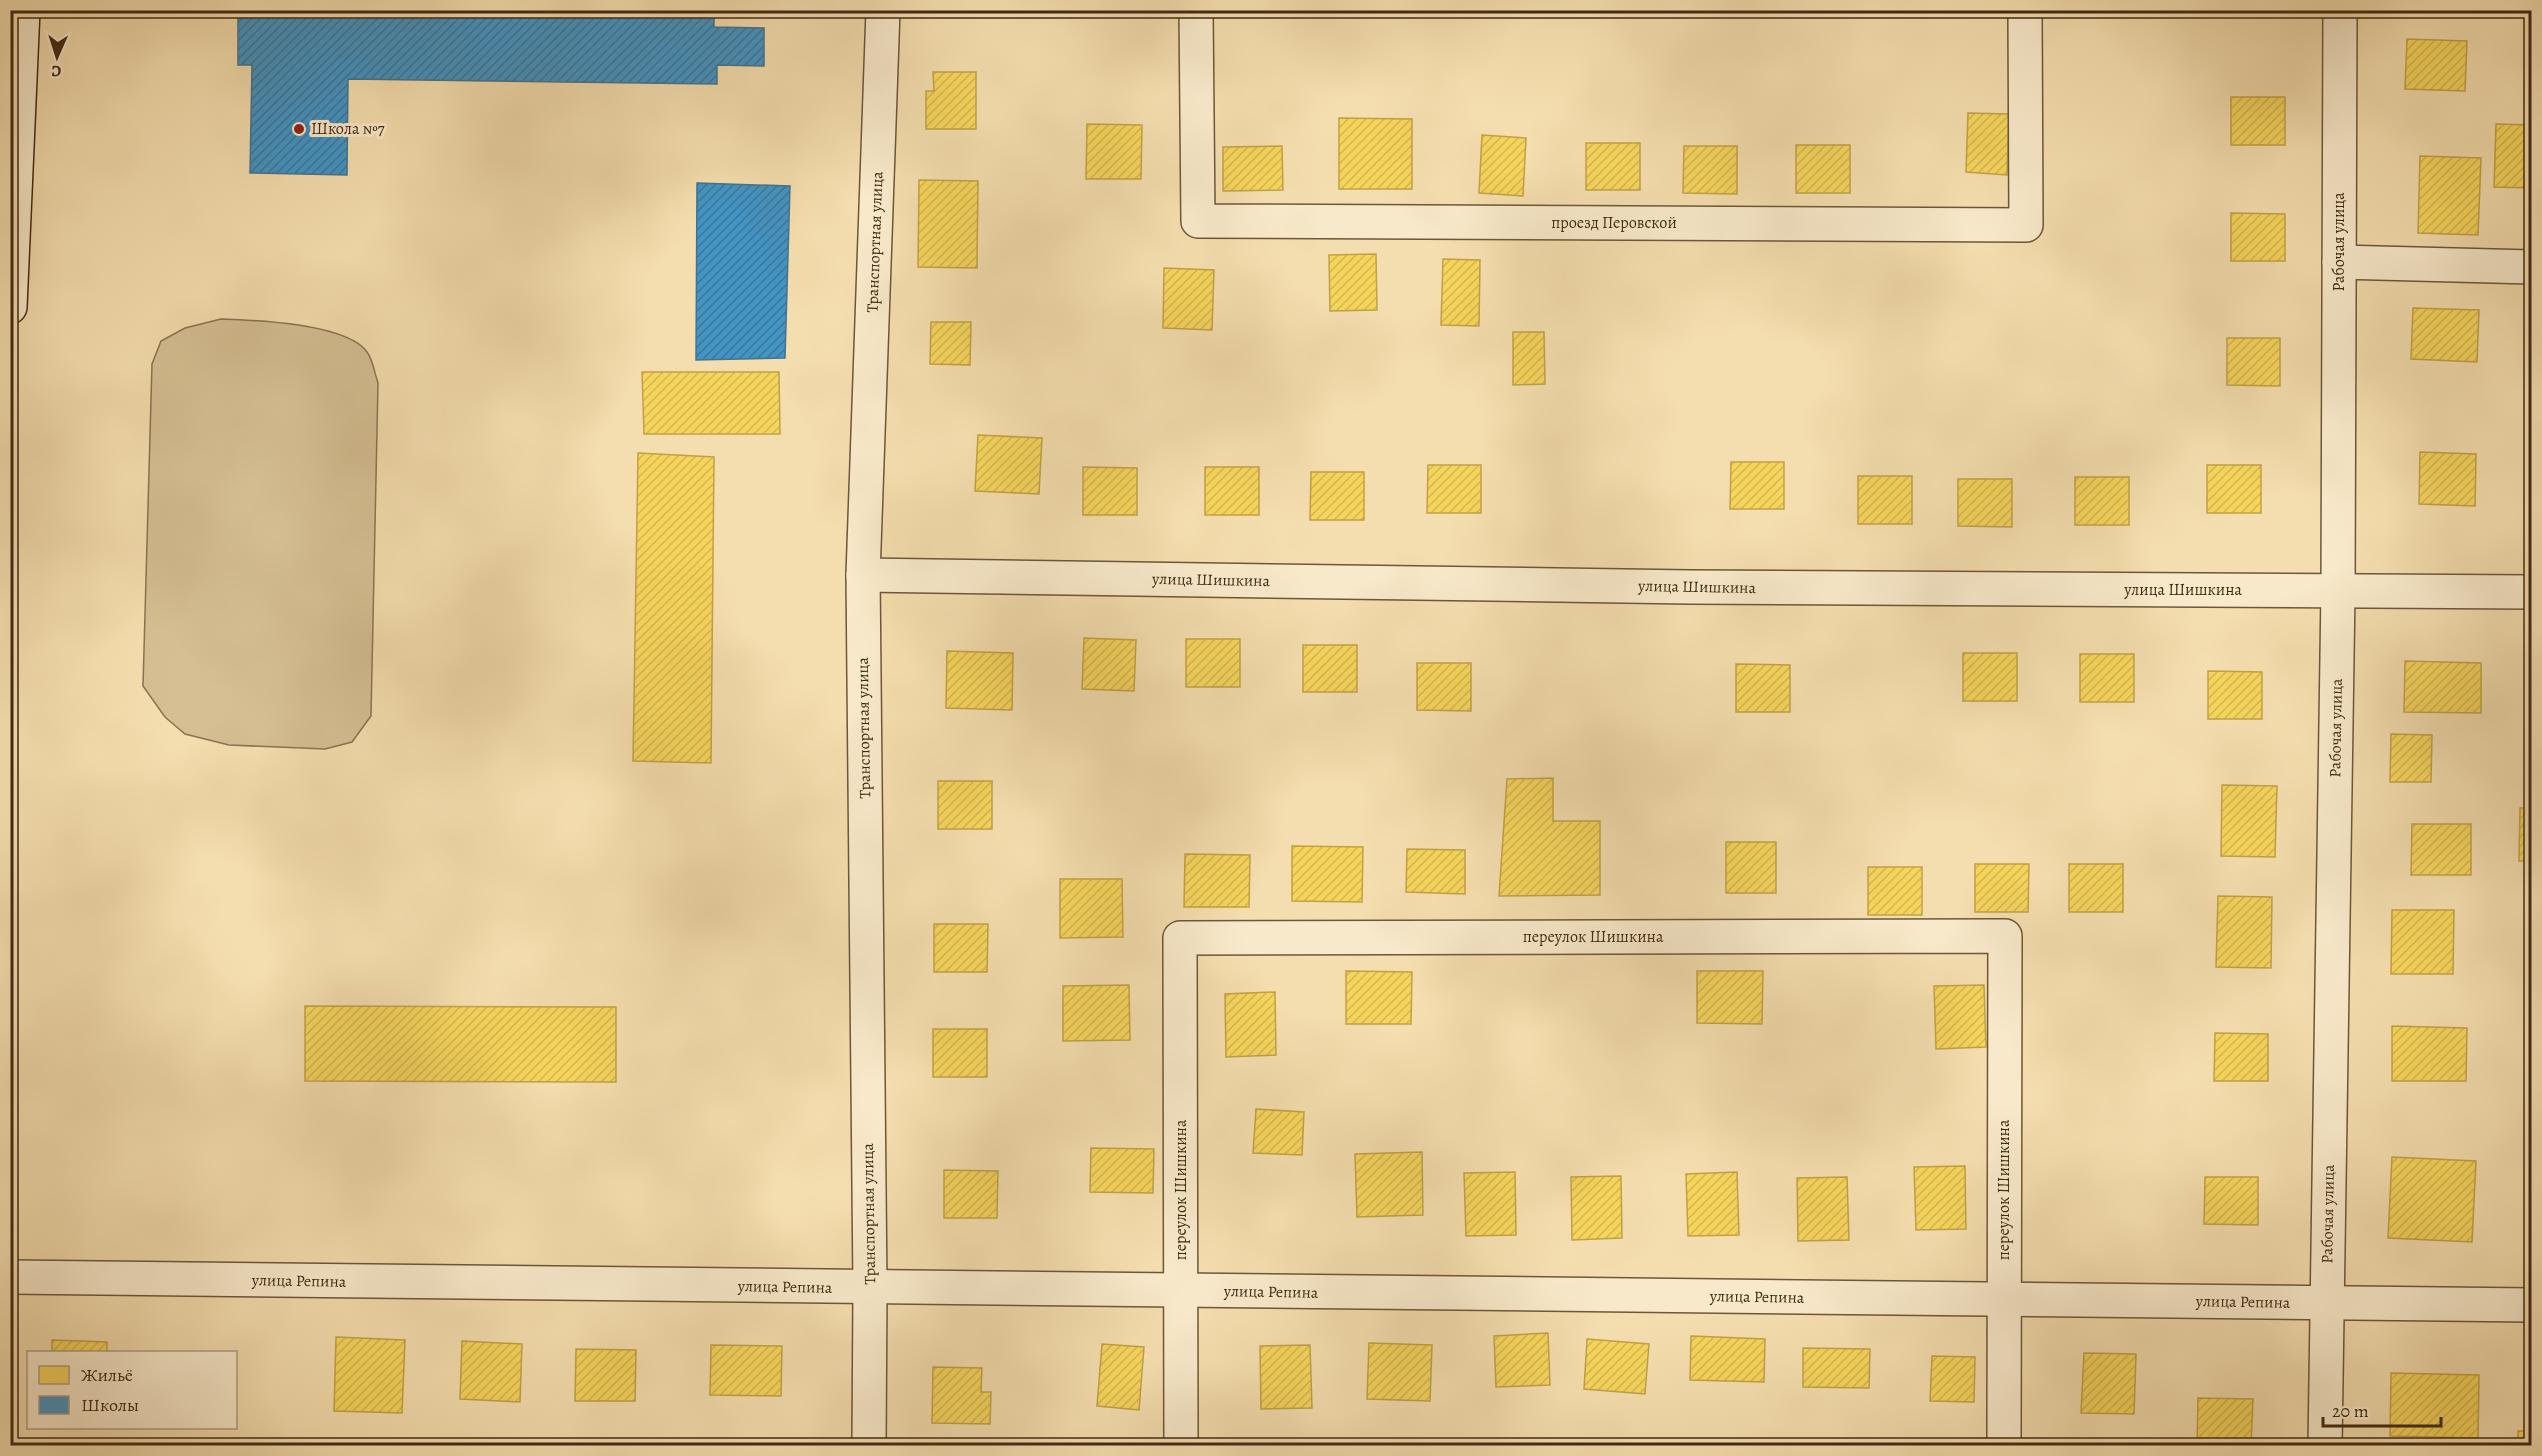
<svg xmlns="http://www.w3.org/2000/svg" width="2542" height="1456" font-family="Alegreya,serif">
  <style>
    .green { fill: #d5bf93; stroke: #8a7452; stroke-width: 1.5 }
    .homes { fill: url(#homes-hatch); stroke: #bfa246; stroke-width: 1.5 }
    .schools { fill: url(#schools-hatch); stroke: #42748e; stroke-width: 1.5 }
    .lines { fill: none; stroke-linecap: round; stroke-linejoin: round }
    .street-casing { stroke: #6c5739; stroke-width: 36 }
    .secondary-casing { stroke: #3f2a12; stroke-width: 36 }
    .street { stroke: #f8e9ca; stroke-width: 33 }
    .secondary { stroke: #f8e9ca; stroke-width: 33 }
    .poi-dot { fill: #8f2418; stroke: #f8e9ca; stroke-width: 2 }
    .labels { text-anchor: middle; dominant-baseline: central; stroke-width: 6; stroke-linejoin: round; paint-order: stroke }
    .poi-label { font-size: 16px; fill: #3f2a12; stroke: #f8e9ca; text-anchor: start }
    .street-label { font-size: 16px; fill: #3f2a12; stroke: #f8e9ca }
  </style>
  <defs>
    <pattern id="homes-hatch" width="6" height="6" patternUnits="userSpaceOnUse" patternTransform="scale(1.5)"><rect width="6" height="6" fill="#f6d55c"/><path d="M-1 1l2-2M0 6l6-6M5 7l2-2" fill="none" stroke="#d4b74f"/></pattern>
    <pattern id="schools-hatch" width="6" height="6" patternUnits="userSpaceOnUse" patternTransform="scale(1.5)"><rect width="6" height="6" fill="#4393c3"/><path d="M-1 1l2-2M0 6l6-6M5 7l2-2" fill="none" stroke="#39789d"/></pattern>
  </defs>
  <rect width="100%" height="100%" fill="#f4ddae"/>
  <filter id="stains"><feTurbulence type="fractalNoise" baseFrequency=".00333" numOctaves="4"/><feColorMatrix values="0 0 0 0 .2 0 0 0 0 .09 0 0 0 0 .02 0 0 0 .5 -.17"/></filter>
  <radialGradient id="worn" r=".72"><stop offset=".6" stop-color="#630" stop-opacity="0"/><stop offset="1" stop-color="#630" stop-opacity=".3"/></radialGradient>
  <path class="green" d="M221 319C254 320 347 324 367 352 373 360 375 375 378 383L371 716 352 742 325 749 229 745 185 734 165 717 143 686 152 364 161 341 185 328Z"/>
  <g class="homes">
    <polygon points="2407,39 2467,41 2465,91 2405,89"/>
    <polygon points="933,72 976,72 976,129 926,129 926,91 934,91"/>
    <rect x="2231" y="97" width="54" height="48"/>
    <polygon points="1968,113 2009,114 2007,175 1966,172"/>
    <polygon points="1339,118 1412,119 1412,189 1339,189"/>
    <polygon points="1087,124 1142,125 1141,179 1086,179"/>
    <polygon points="2496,124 2532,125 2532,188 2494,187"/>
    <polygon points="1482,135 1526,138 1523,196 1479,193"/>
    <rect x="1586" y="143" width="54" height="47"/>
    <rect x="1796" y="145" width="54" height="48"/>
    <polygon points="1282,146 1283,190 1223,191 1223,147"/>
    <polygon points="1684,146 1737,146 1737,194 1683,193"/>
    <polygon points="2420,156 2481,158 2478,235 2418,233"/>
    <polygon points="919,180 978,181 977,268 918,267"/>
    <polygon points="2231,213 2285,214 2285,261 2231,261"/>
    <polygon points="1376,254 1377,310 1330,311 1329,255"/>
    <polygon points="1443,259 1480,260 1479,326 1441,325"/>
    <polygon points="1164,268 1214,270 1212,330 1163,328"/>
    <polygon points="2413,308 2479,310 2477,362 2411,359"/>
    <polygon points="931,322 971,322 970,365 930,364"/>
    <polygon points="1513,332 1544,332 1545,384 1513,385"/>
    <polygon points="2227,338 2280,338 2280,386 2227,385"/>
    <polygon points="642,372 779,372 780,434 644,434"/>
    <polygon points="978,435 1042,438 1039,494 975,491"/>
    <polygon points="2420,452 2476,454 2475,506 2419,504"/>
    <polygon points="638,453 714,457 711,763 633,761"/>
    <polygon points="1731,462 1784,462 1784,509 1730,509"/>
    <polygon points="1428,465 1481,465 1481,513 1427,513"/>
    <rect x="2207" y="465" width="54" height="48"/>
    <polygon points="1083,467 1137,468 1137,515 1083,515"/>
    <rect x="1205" y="467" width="54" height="48"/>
    <polygon points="1311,472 1364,472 1364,520 1310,520"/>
    <rect x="1858" y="476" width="54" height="48"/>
    <rect x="2075" y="477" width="54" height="48"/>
    <polygon points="1958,479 2012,479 2012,527 1958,526"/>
    <polygon points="1084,638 1136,640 1134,691 1082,689"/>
    <rect x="1186" y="639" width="54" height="48"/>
    <rect x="1303" y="645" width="54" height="47"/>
    <polygon points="947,651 1013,653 1012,710 946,708"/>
    <rect x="1963" y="653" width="54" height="48"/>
    <rect x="2080" y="654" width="54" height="48"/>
    <polygon points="2405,661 2481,663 2481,713 2404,712"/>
    <polygon points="1417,663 1471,663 1471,711 1417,710"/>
    <polygon points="1736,664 1790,665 1790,712 1736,712"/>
    <polygon points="2208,671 2262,672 2262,719 2208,719"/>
    <polygon points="2391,734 2432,735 2431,782 2390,782"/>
    <polygon points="1553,778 1553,821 1600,821 1600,895 1499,896 1507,779"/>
    <rect x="938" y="781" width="54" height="48"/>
    <polygon points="2222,785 2277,786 2275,857 2221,856"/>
    <polygon points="2520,808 2532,808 2532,861 2519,861"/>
    <polygon points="2412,824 2471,824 2471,875 2411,875"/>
    <rect x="1726" y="842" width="50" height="51"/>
    <polygon points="1292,846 1363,847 1362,902 1292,901"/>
    <polygon points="1407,849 1465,850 1465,894 1406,892"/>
    <polygon points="1185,854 1250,855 1249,907 1184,907"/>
    <polygon points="1975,864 2029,864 2028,912 1975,912"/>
    <rect x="2069" y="864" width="54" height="48"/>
    <rect x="1868" y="867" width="54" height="48"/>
    <polygon points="1060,879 1122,879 1123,937 1060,938"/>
    <polygon points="2218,896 2272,897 2271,968 2216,967"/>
    <polygon points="2392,910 2454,910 2453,974 2391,974"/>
    <polygon points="934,924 988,924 987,972 934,972"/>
    <polygon points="1346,971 1412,972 1411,1024 1346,1024"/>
    <polygon points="1697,971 1763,971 1762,1024 1697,1023"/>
    <polygon points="1129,985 1130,1040 1063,1041 1063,986"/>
    <polygon points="1984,985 1986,1047 1936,1049 1934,986"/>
    <polygon points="1275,992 1276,1055 1226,1057 1225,994"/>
    <polygon points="305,1006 616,1007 616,1082 305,1081"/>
    <polygon points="2392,1026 2467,1028 2466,1081 2392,1081"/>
    <rect x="933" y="1029" width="54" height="48"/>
    <polygon points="2215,1033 2268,1034 2268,1081 2214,1081"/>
    <polygon points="1256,1109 1304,1112 1302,1155 1253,1153"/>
    <polygon points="1091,1148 1154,1149 1153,1193 1090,1192"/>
    <polygon points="1422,1152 1423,1215 1357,1217 1355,1154"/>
    <polygon points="2392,1157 2476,1161 2472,1242 2388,1238"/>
    <polygon points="1965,1166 1966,1229 1916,1230 1914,1167"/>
    <polygon points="944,1170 998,1171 997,1218 944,1218"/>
    <polygon points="1515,1172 1516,1235 1466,1236 1464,1173"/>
    <polygon points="1737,1172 1739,1235 1688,1236 1686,1174"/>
    <polygon points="1621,1176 1622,1238 1572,1240 1571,1177"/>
    <polygon points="1847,1177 1849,1240 1798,1241 1797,1178"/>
    <polygon points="2205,1177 2258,1177 2258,1225 2204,1224"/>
    <polygon points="1548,1333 1550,1385 1496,1387 1494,1336"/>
    <polygon points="1691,1336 1765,1339 1764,1382 1690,1380"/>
    <polygon points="336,1337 405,1340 402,1413 334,1411"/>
    <polygon points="1587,1339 1649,1344 1645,1394 1584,1389"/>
    <polygon points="52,1340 107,1342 107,1352 52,1352"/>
    <polygon points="462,1341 522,1344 520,1402 460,1399"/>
    <polygon points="1369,1343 1432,1345 1430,1401 1367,1399"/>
    <polygon points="1102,1344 1144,1347 1139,1410 1097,1406"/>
    <polygon points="711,1345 782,1346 781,1396 710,1395"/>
    <polygon points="1310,1345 1312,1408 1261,1409 1260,1346"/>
    <polygon points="1803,1348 1870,1349 1869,1388 1803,1387"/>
    <polygon points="576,1349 636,1350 635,1401 575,1401"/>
    <polygon points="2084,1353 2136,1354 2134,1414 2081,1413"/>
    <polygon points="1932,1356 1975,1357 1974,1402 1930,1401"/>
    <polygon points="933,1367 982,1368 981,1392 991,1392 990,1424 932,1423"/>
    <polygon points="2391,1373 2479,1375 2478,1438 2390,1436"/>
    <polygon points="2198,1398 2253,1399 2251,1446 2197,1446"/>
    <rect x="2518" y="1431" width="14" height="15"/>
  </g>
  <g class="schools">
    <polygon points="238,10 714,10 714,27 764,28 764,66 717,65 717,84 348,79 347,175 250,173 252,65 238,65"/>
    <polygon points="697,183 790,186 785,358 696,360"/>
  </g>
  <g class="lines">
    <defs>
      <g id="street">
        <polyline points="1196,10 1198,221 2026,225 2025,10"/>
        <polyline points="2339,262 2532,267"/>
        <polyline points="863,575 1690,587 2532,592"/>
        <polyline points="10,1277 2532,1305"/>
        <polyline points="869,1446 870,1288 863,575 883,10"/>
        <polyline points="1181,1446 1180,938 2005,936 2004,1446"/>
        <polyline points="2325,1446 2338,591 2340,10"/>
      </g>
      <polyline id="secondary" points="10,307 23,10"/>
    </defs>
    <use href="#street" class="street-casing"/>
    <use href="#secondary" class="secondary-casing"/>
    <use href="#street" class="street"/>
    <use href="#secondary" class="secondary"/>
  </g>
  <circle class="poi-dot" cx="299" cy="129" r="6"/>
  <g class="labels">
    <g class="poi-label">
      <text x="311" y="129">Школа №7</text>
    </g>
    <g class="street-label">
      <text x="1614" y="223">проезд Перовской</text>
      <text transform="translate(875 242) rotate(-88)">Транспортная улица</text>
      <text transform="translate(2339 242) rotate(-90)">Рабочая улица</text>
      <text transform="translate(1211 580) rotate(1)">улица Шишкина</text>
      <text transform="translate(1697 587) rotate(1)">улица Шишкина</text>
      <text x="2183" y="590">улица Шишкина</text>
      <text transform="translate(864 728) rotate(-91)">Транспортная улица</text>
      <text transform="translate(2336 728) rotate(-89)">Рабочая улица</text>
      <text x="1593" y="937">переулок Шишкина</text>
      <text transform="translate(1181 1190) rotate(-90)">переулок Шишкина</text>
      <text transform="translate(2004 1190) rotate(-90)">переулок Шишкина</text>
      <text transform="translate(869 1214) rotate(-91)">Транспортная улица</text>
      <text transform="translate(2328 1214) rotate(-89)">Рабочая улица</text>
      <text transform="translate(299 1281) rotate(1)">улица Репина</text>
      <text transform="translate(785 1287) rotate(1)">улица Репина</text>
      <text transform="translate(1271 1292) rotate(1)">улица Репина</text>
      <text transform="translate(1757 1297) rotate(1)">улица Репина</text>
      <text transform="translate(2243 1302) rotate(1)">улица Репина</text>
    </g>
  </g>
  <rect width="2542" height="1456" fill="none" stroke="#f4ddae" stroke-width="36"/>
  <rect x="12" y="12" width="2518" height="1432" fill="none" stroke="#3f2a12" stroke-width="3"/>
  <rect x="18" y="18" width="2506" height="1420" fill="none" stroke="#3f2a12" stroke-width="1.5"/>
  <rect x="27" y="1351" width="210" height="78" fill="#f8e9ca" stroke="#ae9d80" stroke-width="1.5"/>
  <rect x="39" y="1366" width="30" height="18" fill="#f6d55c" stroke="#ae9d80" stroke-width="1.5"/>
  <text x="81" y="1381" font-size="18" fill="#3f2a12">Жильё</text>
  <rect x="39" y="1396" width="30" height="18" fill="#4393c3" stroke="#ae9d80" stroke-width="1.5"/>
  <text x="81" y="1411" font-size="18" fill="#3f2a12">Школы</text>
  <g transform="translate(57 57) rotate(183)" stroke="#f8e9ca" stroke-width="4.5" paint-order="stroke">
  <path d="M0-4.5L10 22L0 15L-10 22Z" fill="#3f2a12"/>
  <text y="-9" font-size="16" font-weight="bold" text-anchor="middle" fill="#3f2a12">С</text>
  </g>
  <path d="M2323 1417v9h118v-9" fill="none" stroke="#3f2a12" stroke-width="3"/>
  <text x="2332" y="1417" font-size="18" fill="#3f2a12" stroke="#f8e9ca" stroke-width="4.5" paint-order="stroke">20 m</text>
  <rect width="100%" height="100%" filter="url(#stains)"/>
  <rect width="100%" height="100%" fill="url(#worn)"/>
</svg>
